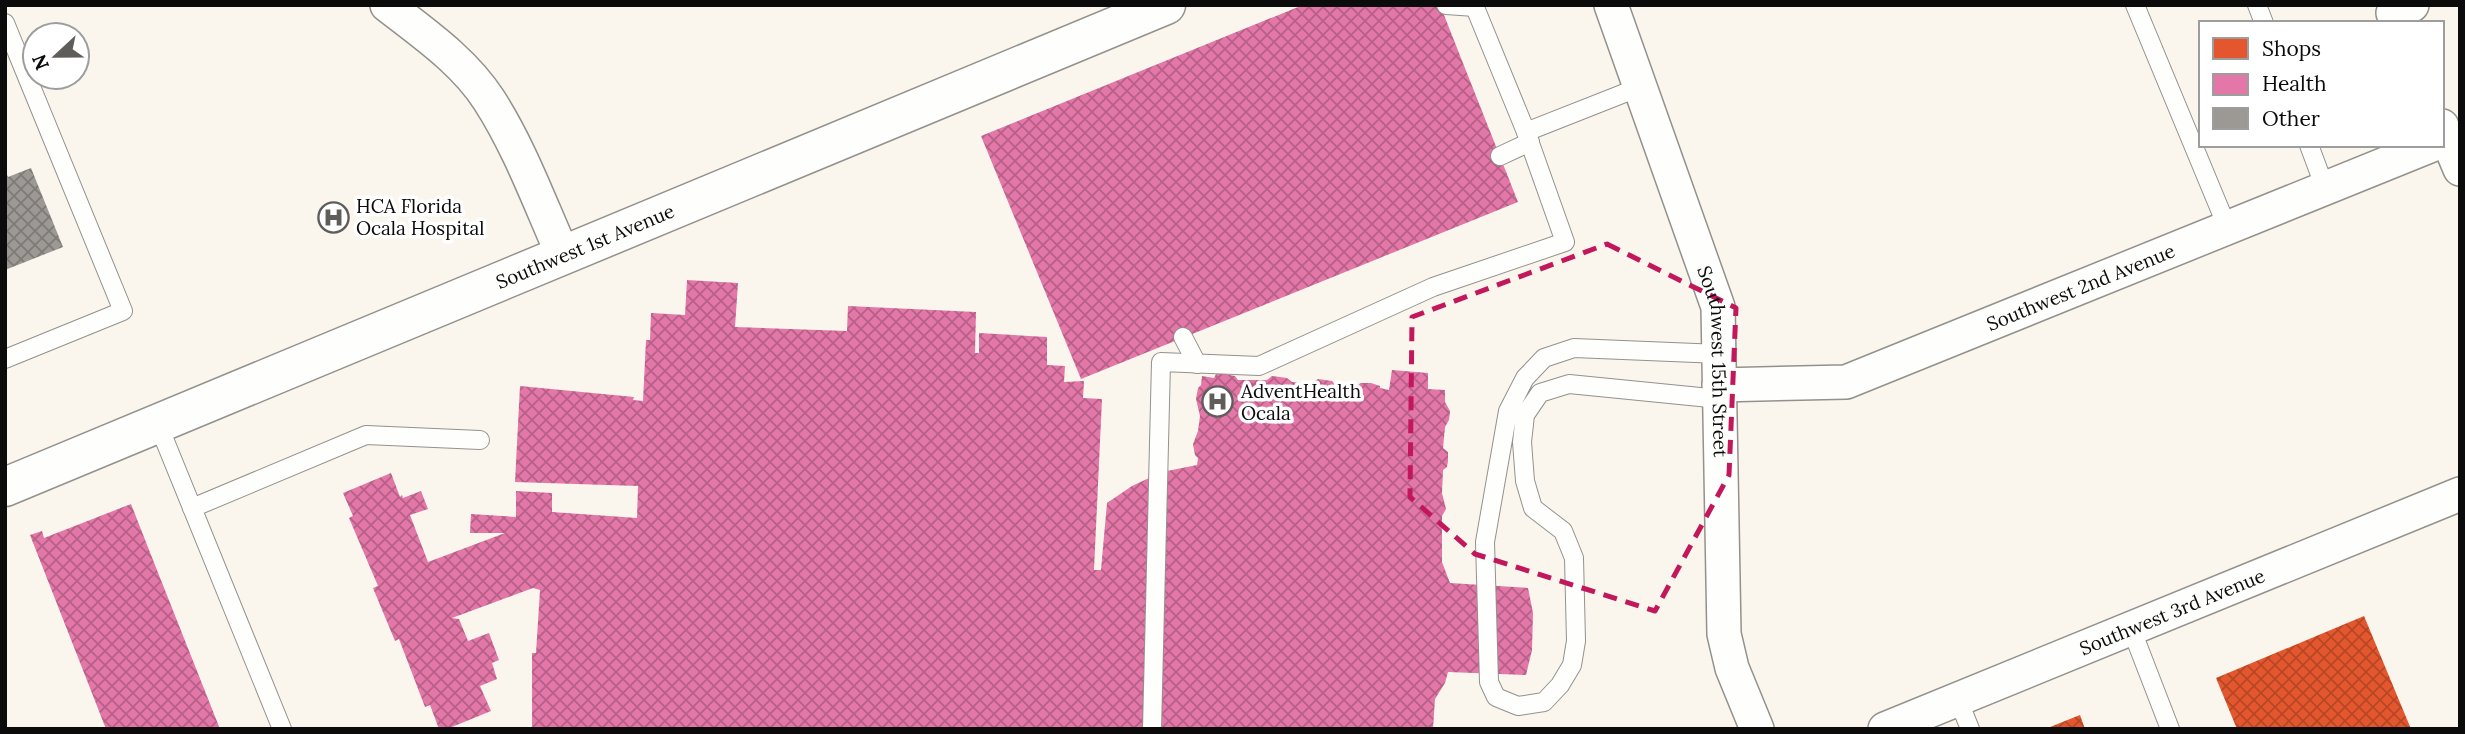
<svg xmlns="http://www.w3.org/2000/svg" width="2465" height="734" font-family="Lora,serif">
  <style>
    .shops { fill: url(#shops-cross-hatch) }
    .health { fill: url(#health-cross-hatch) }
    .building { fill: url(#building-cross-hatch) }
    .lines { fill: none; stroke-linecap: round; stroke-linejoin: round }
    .service-casing { stroke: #93918d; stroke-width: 20 }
    .minor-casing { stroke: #93918d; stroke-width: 36 }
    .tertiary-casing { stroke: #93918d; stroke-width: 41 }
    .service { stroke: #fefefc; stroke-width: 18 }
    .minor { stroke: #fefefc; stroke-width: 33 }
    .tertiary { stroke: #fefefc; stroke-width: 38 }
    .marked { fill: none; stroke: #c2185b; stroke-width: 5; stroke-dasharray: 14 9; stroke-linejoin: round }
    .labels { text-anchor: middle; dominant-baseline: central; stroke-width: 7; stroke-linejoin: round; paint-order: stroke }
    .poi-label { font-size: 19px; fill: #0b0b0b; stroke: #fff; text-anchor: start }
    .street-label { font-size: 19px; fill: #0b0b0b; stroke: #fff }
  </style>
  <defs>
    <pattern id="shops-cross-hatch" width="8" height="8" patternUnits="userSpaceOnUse" patternTransform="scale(1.75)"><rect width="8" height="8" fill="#e4572e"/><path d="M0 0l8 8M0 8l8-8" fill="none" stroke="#b74625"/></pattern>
    <pattern id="health-cross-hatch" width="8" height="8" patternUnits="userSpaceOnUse" patternTransform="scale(1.75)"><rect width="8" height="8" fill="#e377a8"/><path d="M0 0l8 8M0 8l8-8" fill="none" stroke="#b66087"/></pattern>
    <pattern id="building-cross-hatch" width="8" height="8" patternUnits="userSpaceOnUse" patternTransform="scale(1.75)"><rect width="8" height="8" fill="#9c9894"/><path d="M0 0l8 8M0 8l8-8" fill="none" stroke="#7d7a77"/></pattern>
  </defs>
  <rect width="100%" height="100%" fill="#faf6ed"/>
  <g class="shops">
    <polygon points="2364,616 2411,729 2237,729 2216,678"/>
    <polygon points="2080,715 2085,729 2045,729"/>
  </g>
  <g class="health">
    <polygon points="1303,5 1440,5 1518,202 1081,379 981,136"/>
    <polygon points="687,280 738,283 735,327 847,331 848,306 976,312 975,353 979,353 979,333 1047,337 1047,365 1065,366 1064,382 1084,381 1083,398 1102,399 1094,570 1101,570 1107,503 1132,486 1162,472 1197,465 1198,458 1195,455 1193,444 1198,431 1200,416 1196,399 1198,388 1201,385 1202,376 1214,378 1216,374 1220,373 1235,376 1238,380 1267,380 1272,376 1287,378 1292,382 1311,383 1318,379 1332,381 1336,386 1358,386 1360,383 1371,383 1380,386 1380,388 1389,390 1392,370 1428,373 1428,389 1445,390 1445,402 1450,411 1449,420 1445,427 1443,448 1448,452 1448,461 1447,467 1443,470 1442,493 1446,509 1442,516 1442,562 1450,583 1528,588 1533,613 1532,650 1526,675 1448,672 1445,683 1435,699 1433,729 532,729 532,653 536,653 540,590 533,588 452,618 459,619 468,641 489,633 499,660 492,663 497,679 480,686 491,711 447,729 439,729 430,705 425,707 399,639 395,641 373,588 378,586 349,518 353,516 343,493 391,473 400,497 402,495 403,498 421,491 428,509 410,515 428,562 505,533 470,533 471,514 516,517 516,491 552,493 552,512 637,518 638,486 515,482 520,386 634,397 633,400 643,401 646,340 650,340 651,313 685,315"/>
    <polygon points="131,504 153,560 220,729 106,729 30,535 42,531 44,538"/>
  </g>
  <polygon class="building" points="31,168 63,247 5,270 5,171 8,177"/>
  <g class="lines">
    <defs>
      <g id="service">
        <polyline points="1446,5 1475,7"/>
        <polyline points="1474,5 1526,132"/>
        <polyline points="2135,5 2228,229"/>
        <polyline points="2257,5 2264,23"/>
        <polyline points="5,23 123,311 5,359"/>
        <polyline points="2309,145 2325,188"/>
        <polyline points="1500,156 1530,142"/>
        <polyline points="1183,337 1197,364"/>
        <polyline points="1720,399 1569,384 1540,393 1525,415 1522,442 1525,481 1533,508 1563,531 1574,558 1576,641 1572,665 1560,685 1544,702 1518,706 1496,697 1489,682 1485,542 1508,411 1525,378 1544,358 1574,348 1720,354"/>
        <polyline points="158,424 282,729"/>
        <polyline points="192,508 366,435 480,440"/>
        <polyline points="2131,628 2170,729"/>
        <polyline points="1958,699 1970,729"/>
        <polyline points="1152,729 1161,362 1259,366 1433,287 1565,242 1526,132 1640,87"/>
      </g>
      <g id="minor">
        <path d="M387 5C423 33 464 61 489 100 520 148 540 204 563 255"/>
        <path id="s1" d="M1611 5 1718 307 1724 634 1732 668 1757 729"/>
        <polyline points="2393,13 2412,5"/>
        <polyline points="2442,126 2460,169"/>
        <path id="s2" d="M1719 385 1846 382 2432 145"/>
        <path id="s3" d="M1885 729 2460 494"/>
      </g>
      <g id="tertiary">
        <path id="s4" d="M5 487 1166 5"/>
      </g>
    </defs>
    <use href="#service" class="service-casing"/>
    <use href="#minor" class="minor-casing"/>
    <use href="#tertiary" class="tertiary-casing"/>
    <use href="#service" class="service"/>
    <use href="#minor" class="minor"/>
    <use href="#tertiary" class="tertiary"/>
  </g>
  <path class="marked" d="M1607 244 1736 308 1729 475 1655 611 1475 554 1410 497 1412 317Z"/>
  <defs>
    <symbol id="hospital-ring" viewBox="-11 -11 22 22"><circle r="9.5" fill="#fff" stroke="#5f5d5a" stroke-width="1.5"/><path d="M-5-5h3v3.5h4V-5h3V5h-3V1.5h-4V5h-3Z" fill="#5f5d5a"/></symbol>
  </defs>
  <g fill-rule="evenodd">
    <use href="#hospital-ring" x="316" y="200" width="35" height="35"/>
    <use href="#hospital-ring" x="1200" y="384" width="35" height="35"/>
  </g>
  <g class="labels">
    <g class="poi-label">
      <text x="356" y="206">HCA Florida<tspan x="356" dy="22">Ocala Hospital</tspan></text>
      <text x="1241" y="391">AdventHealth<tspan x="1241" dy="22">Ocala</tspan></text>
    </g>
    <g class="street-label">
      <text stroke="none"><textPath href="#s4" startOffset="628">Southwest 1st Avenue</textPath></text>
      <text stroke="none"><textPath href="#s2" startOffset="380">Southwest 2nd Avenue</textPath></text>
      <text stroke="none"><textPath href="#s1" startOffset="374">Southwest 15th Street</textPath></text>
      <text stroke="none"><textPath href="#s3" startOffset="310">Southwest 3rd Avenue</textPath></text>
    </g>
  </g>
  <rect width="2465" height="734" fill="none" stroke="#0b0b0b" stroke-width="14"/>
  <rect x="2199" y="21" width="245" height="126" fill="#ffffff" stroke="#9d9d9d" stroke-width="2"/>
  <rect x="2213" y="38" width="35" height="21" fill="#e4572e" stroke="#9d9d9d" stroke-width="2"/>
  <text x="2262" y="56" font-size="21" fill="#0b0b0b">Shops</text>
  <rect x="2213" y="74" width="35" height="21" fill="#e377a8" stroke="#9d9d9d" stroke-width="2"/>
  <text x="2262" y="91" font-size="21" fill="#0b0b0b">Health</text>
  <rect x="2213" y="108" width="35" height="21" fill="#9c9894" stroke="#9d9d9d" stroke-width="2"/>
  <text x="2262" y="126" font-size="21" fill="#0b0b0b">Other</text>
  <g transform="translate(56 56) rotate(248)"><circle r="33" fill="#ffffff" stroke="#9d9d9d" stroke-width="2"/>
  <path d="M0-5L12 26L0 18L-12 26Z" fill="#5f5d5a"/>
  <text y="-10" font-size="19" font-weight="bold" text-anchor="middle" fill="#0b0b0b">N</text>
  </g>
</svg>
